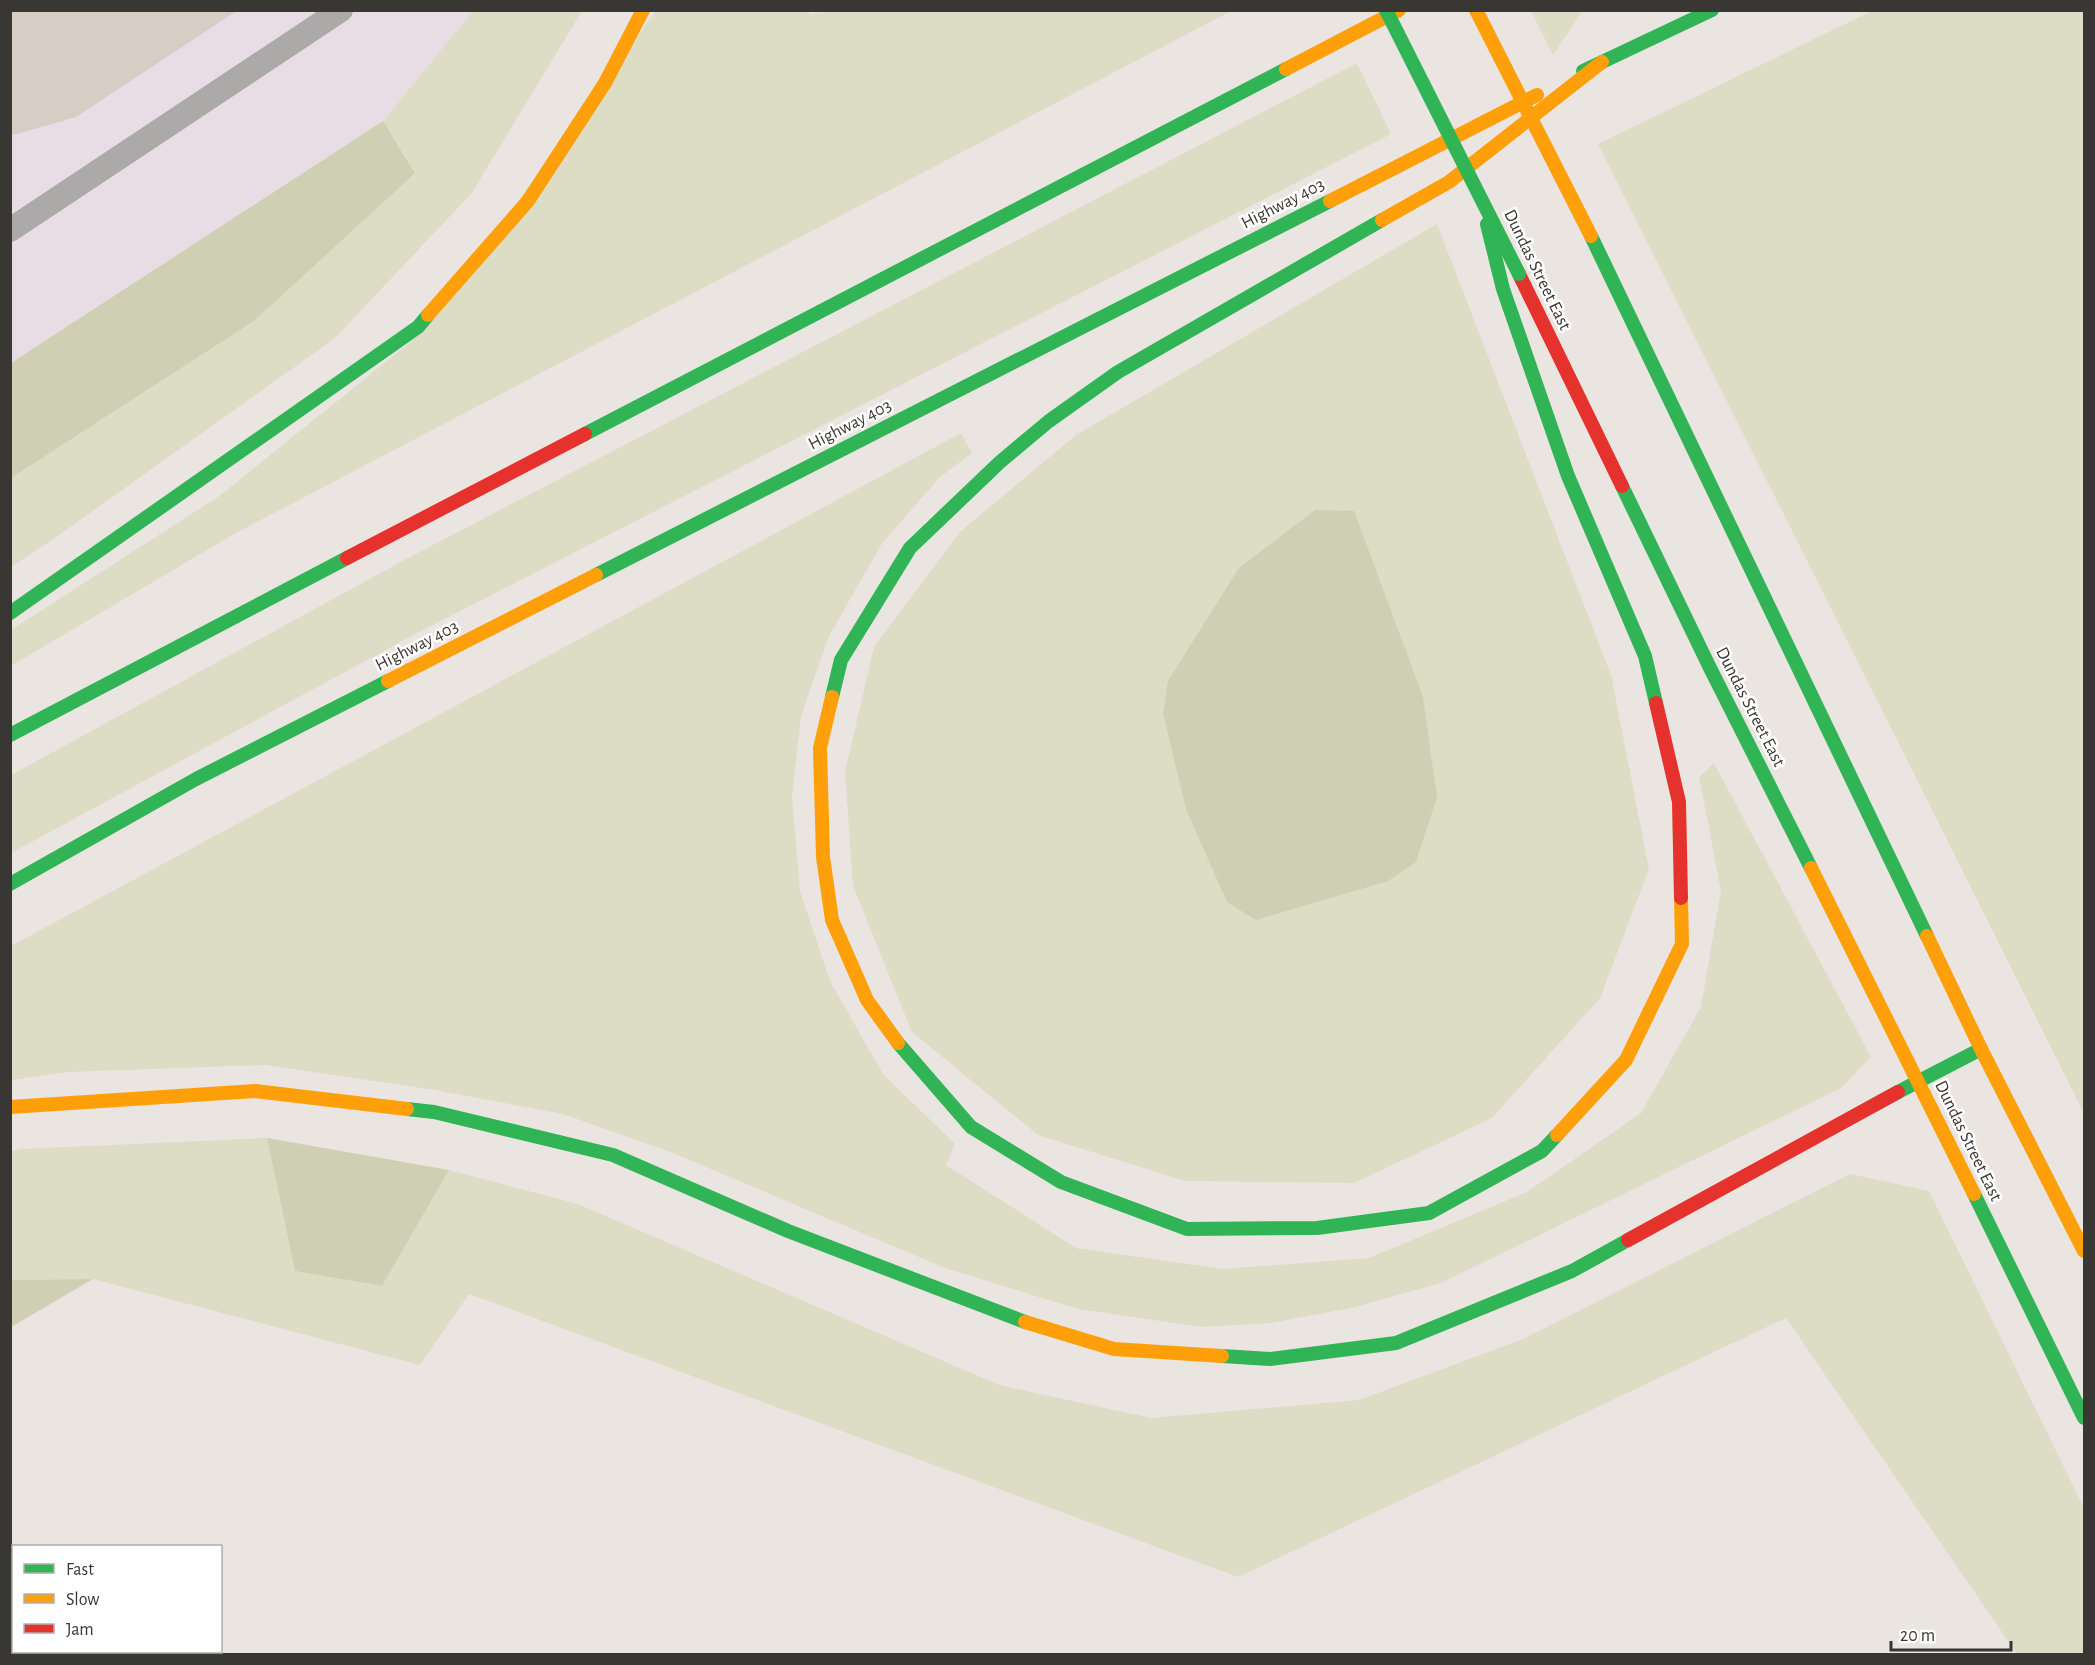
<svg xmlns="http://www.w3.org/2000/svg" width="2095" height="1665" font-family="'Alegreya Sans',sans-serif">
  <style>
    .commercial { fill: #e8dde5 }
    .green { fill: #dcddc4 }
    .forest { fill: #cecfb3 }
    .building { fill: #d6cec4 }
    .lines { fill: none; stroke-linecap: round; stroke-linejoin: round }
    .lane { stroke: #acaaa9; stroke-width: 24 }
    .fast { stroke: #30b455; stroke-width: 14 }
    .slow { stroke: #ff9f0a; stroke-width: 14 }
    .jam { stroke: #e5322d; stroke-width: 14 }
    .fast-bridge { stroke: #30b455; stroke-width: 14 }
    .slow-bridge { stroke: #ff9f0a; stroke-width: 14 }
    .labels { text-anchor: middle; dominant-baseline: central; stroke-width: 5; stroke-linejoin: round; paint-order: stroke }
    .street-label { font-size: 18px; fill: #393733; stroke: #fff }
  </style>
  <rect width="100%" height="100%" fill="#eae5e0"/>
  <polygon class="commercial" points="11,11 473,11 383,121 11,363"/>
  <g class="green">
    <polygon points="804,10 812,14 837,10 1231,11 234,534 11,666 11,630 218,497 422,333 656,11"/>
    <polygon points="1874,10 2084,11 2084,1113 1598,144"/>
    <polygon points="473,11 582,11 471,194 334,339 52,540 11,567 11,478 254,321 415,172 383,121"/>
    <polygon points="1531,11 1579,11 1581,13 1553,55"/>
    <polygon points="1357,63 1391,134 417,633 11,853 11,775 408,558"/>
    <polygon points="1437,224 1611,675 1649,869 1600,998 1492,1118 1354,1183 1185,1181 1038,1135 912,1032 853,886 845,772 874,647 961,531 1076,435"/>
    <polygon points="961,433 972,453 939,478 881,545 829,636 801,716 792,797 800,891 830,981 883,1074 955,1144 946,1165 1076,1248 1223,1269 1369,1258 1527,1192 1641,1113 1701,1007 1721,891 1699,777 1714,763 1871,1057 1841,1088 1441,1283 1351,1308 1271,1323 1202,1327 1078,1309 945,1268 673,1153 563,1114 435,1090 266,1065 68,1072 11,1080 11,946"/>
    <polygon points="267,1138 295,1271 382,1286 449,1170 578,1204 999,1385 1151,1418 1359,1400 1523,1339 1850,1174 1929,1191 2084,1508 2084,1654 2017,1654 1786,1318 1238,1577 469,1294 420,1365 93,1279 11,1280 10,1152 21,1149"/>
  </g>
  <g class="forest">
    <polygon points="383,121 415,173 254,321 11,478 11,363"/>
    <polygon points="1315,510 1354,511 1423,697 1437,797 1416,862 1388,881 1256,920 1227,902 1186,809 1163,713 1168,681 1239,568"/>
    <polygon points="267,1138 449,1170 382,1286 295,1271"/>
    <polygon points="93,1279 11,1327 11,1280"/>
  </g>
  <polygon class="building" points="10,10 238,10 76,117 10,136"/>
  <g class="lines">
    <polyline class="lane" points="10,230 341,10"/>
    <g class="fast">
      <polyline points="1583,71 1712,10"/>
      <polyline points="1487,224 1503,289 1568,476 1645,656 1656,703"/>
      <polyline points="1591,236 1927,936"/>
      <polyline points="585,434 1286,69"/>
      <polyline points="1622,486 1711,670 1811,868"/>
      <polyline points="596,575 1330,201"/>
      <polyline points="10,613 418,327 428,315"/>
      <polyline points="832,697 841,660 910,548 1000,462 1049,421 1118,372 1382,220"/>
      <polyline points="10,735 347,558"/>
      <polyline points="10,884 196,779 388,681"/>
      <polyline points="898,1043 971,1127 1061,1182 1187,1229 1317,1228 1429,1213 1542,1151 1557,1135"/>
      <polyline points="1898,1092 1981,1049"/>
      <polyline points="407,1109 434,1112 613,1155 788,1231 1025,1322"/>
      <polyline points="1974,1194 2084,1418"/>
      <polyline points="1222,1356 1270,1359 1396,1343 1572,1271 1628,1240"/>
    </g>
    <g class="slow">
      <polyline points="1286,69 1399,10"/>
      <polyline points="1330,201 1537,95"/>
      <polyline points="1382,220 1449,182 1602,62"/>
      <polyline points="428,315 528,201 605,83 643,10"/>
      <polyline points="388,681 596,575"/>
      <polyline points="832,697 820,748 823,857 832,920 867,1000 898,1043"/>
      <polyline points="1811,868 1974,1194"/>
      <polyline points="1927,936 1981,1049 2084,1251"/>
      <polyline points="10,1107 255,1091 407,1109"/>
      <polyline points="1557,1135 1626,1060 1682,944 1681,898"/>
      <polyline points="1025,1322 1114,1349 1222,1356"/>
    </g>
    <g class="jam">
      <polyline points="1519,274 1622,486"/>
      <polyline points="347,558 585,434"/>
      <polyline points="1656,703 1679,802 1681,898"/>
      <polyline points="1628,1240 1898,1092"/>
    </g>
    <polyline class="fast-bridge" points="1386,10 1519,274"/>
    <polyline class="slow-bridge" points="1476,10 1591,236"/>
  </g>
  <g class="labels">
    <g class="street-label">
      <text transform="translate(1283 204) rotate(-27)">Highway 403</text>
      <text transform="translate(1537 270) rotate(64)">Dundas Street East</text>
      <text transform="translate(850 425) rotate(-27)">Highway 403</text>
      <text transform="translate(417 646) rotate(-27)">Highway 403</text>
      <text transform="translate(1750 707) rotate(63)">Dundas Street East</text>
      <text transform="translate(1968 1141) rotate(64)">Dundas Street East</text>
    </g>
  </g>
  <rect width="2095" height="1665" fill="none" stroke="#393733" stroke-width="24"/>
  <rect x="12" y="1545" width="210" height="108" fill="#ffffff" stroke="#b0afad" stroke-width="1.5"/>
  <rect x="24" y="1564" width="30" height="9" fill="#30b455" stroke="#b0afad" stroke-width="1.5"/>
  <text x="66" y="1575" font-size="18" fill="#393733">Fast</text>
  <rect x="24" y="1594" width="30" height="9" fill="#ff9f0a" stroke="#b0afad" stroke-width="1.5"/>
  <text x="66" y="1605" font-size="18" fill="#393733">Slow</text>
  <rect x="24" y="1624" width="30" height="9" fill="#e5322d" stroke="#b0afad" stroke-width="1.5"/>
  <text x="66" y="1635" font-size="18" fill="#393733">Jam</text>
  <path d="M1891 1641v9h120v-9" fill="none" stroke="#393733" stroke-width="3"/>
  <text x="1900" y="1641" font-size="18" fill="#393733" stroke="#ffffff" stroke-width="4.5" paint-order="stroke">20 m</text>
</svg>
